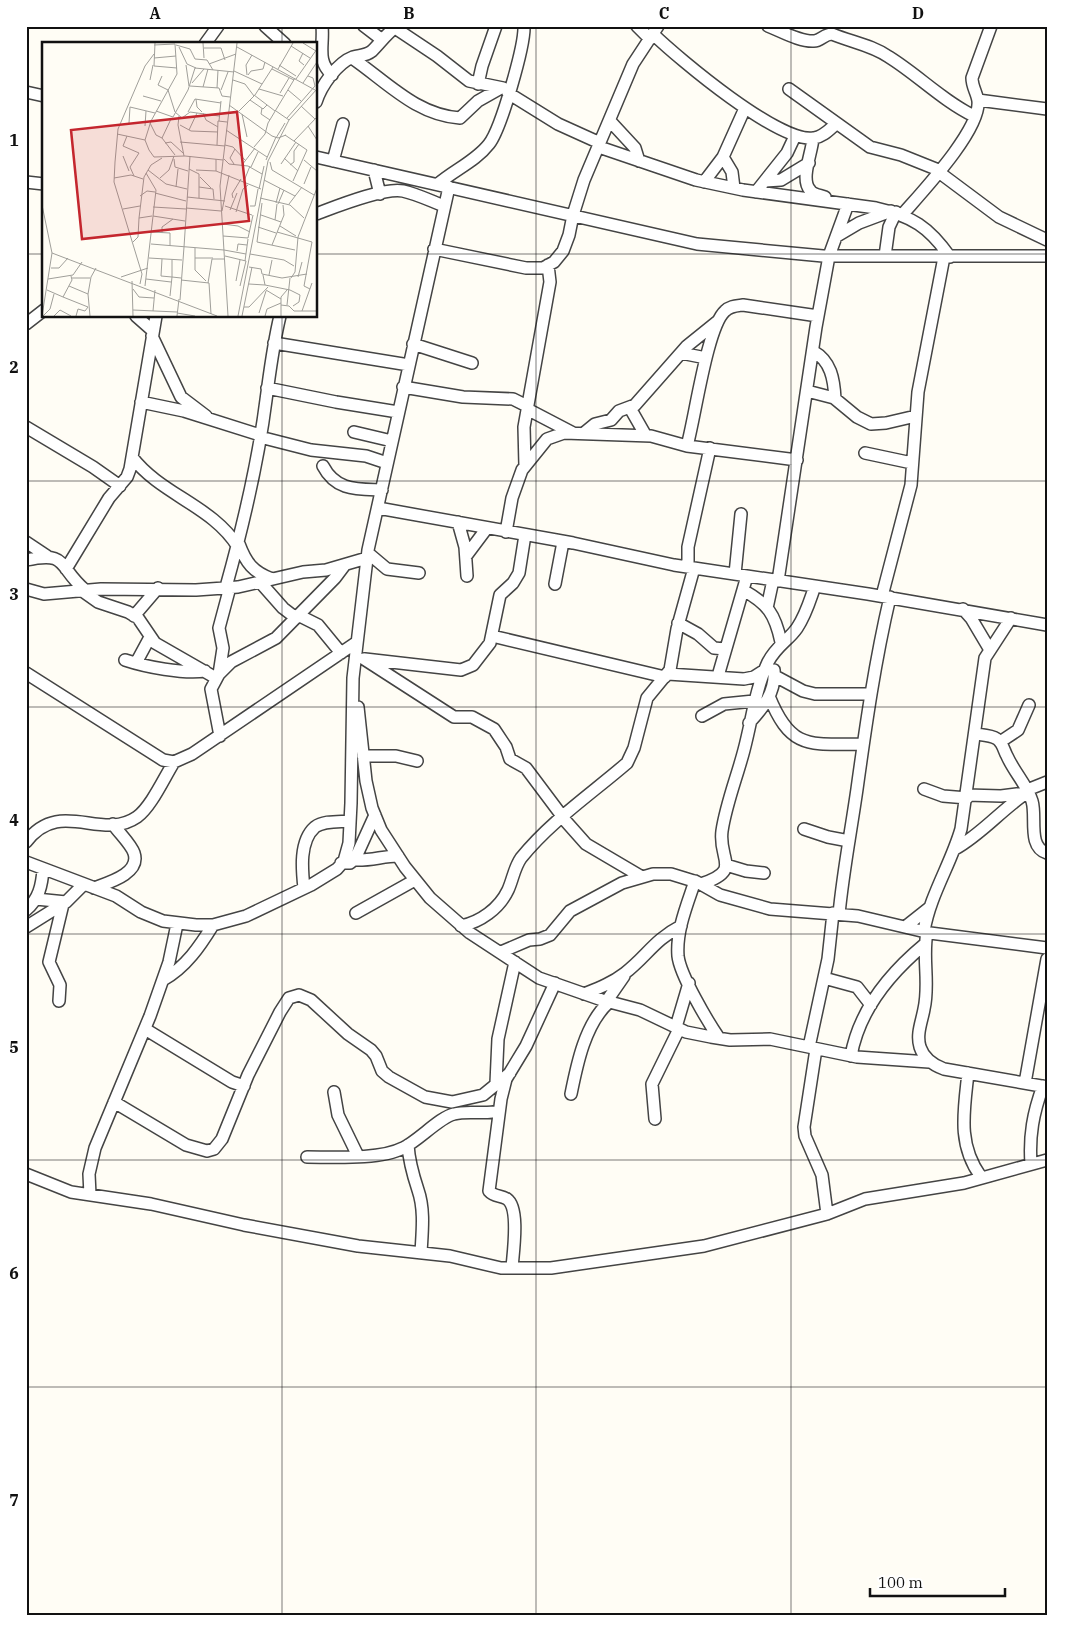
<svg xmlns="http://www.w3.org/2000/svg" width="1073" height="1641" viewBox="0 0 1073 1641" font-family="'IBM Plex Serif',serif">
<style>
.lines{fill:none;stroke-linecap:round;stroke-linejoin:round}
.minor-casing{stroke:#444;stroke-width:14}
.minor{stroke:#fff;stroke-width:11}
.grid{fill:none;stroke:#111;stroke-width:1;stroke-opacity:0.55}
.inset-road{fill:none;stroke:#a09f9a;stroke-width:1}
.view{fill:#c4262e;fill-opacity:0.15;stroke:#c4262e;stroke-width:2.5}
.inset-edge{fill:none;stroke:#111;stroke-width:2.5}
.neatline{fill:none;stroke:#111;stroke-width:2}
.grid-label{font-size:16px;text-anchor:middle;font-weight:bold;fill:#111}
</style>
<rect width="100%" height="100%" fill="#fffdf5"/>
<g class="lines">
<defs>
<path id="minor" d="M265 26 285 44
M322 26C324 46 316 60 332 75
M364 26 381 39
M637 26 650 39
M768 26C781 31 800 42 814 41 821 41 824 34 832 34 851 42 872 45 889 57 918 75 943 101 974 116
M395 28 437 56 469 81 503 88
M653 34C679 59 780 144 814 138 823 137 830 129 836 124
M205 44 218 26
M352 58C387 82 416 115 460 118L478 101 501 88
M478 84 482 66 496 26
M789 89 870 147 901 155 941 171
M26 92 44 96
M508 93 558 124 600 143
M978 100 1047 109
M316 102C321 86 337 63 353 57 360 55 366 56 372 51 381 42 387 33 397 26
M610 121 635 148 639 161
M813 138C812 153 800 179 810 190 813 195 820 195 825 197
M599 147 696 180 743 190 876 208C912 216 929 227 950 257
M316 157 697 244 823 256H1047
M723 157 732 172 734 188
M333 161 343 124
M374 170 380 194
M940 173 999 217 1047 240
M765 181 781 180 809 163
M26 182 44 184
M704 182 723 157 745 108
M438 184C454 170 476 161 489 144 501 129 525 45 524 26
M756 192 787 153 795 136
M316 214C335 207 384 187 403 191 417 194 431 201 444 206
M902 215C921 193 981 130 978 101 977 93 972 87 972 78L991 26
M837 236 859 223 891 211
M434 249 526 268H543L554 262 563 251 569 235 573 215 584 180 633 64 658 26
M885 256 889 227 896 212
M136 316 153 331
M26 324 44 310
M152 336 181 397 206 416
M274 343 409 365
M413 344 472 363
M813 351C831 361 834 379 835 399
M681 353 706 358
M403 387 463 397 513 399 527 406
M267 388 336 402 398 412
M807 391 834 398 857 417 871 424 886 423 916 416
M141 402 184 411 260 435
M630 408 646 436
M527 409 573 433
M26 427 93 467 120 486
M354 432 392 441
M584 433 595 424 611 420 619 411 635 405 687 346 718 321
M260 437 311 450 366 456 387 463
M687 446C695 418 707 327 725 311 730 306 736 306 743 305L818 316
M865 453 912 463
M132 457C161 495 213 506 238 547
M323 466C336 491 357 489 382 490
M525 466 524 427 550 282 548 265
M378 508 573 543 674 565 868 594 1047 625
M458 522 465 547 467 576
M506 532 512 498 522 470 547 439 564 433 651 436 687 446 797 460
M26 542 47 556
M239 544C246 563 253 572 272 579
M368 553 387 569 419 573
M466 556 487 528
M26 560C69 551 57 566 85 590
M688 567V547L710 448
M66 569 109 498 127 477 130 469 156 316
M735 574 741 514
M778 581 816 327 829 256 848 204
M260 582 283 608 296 618
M555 584 563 542
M226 587C243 526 258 463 266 400 270 371 273 345 280 316
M26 589 44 594 101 589 196 590 238 587 303 572 326 570 367 558
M81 590 98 602 128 612 138 618 155 643 216 678
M743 590C768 604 775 614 781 642
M882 596 911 485 918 392 944 257
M767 608 773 580
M963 609 971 618 990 650
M298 615 318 625 341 653
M134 616 158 588
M678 623 698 634 714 648 725 649
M492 636 665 677
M364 659 454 717H472L494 729 506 747 510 759 526 768 562 816
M365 659 461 670 473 665 490 643 500 595 513 583 519 573 525 535
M125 660C146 667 183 674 205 671
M136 663 150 637
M26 673 163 760 174 762 192 754 357 642
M219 674 223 648 219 628 230 587
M668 674 744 679 754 677 765 670
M718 676 747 576
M775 676 803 691 815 694H870
M769 696C791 751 810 744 863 744
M358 707 366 781 372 808 381 830 405 867 430 898 470 933 539 978 602 1000 640 1010 686 1032 711 1037 730 1040 770 1039 857 1057 929 1062
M702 716 724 704 754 701
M749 723C763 708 776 692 774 670
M975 734C982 735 991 735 997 739 1003 743 1004 751 1007 756 1014 772 1027 785 1032 801 1037 817 1027 847 1047 853
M220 736 211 689 219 674 231 662 276 638 335 578 344 566
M1000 742 1018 730 1029 705
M363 756H396L417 761
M924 789 943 796 967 798
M1027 790 1047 782
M967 795 1001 796 1025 793
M562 817 586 844 642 877
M804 829 828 837 849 841
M26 842C60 797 101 842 137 817 151 807 164 778 174 762
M955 849C982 834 1002 809 1028 792
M354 860C371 861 383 856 398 856
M26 862 116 896 141 912 163 921 196 925H213L246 916 311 885 337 869 344 861 349 843 351 803 353 678 368 550 449 187
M341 863H350L355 859 375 815
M726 865 746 871 764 873
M695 881C687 905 676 931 678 956 680 975 708 1022 719 1038
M701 884C743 870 718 860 722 831 726 804 737 777 744 750 752 720 755 690 768 662 777 645 788 641 797 628 806 615 810 600 815 586
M94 888C107 883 141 874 134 853 131 844 118 832 113 824
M304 888C302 870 299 841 315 827 324 820 340 822 350 821
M36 899 66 902
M26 910C39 899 42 885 43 869
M356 913 415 880
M839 914C843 872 851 831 857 789 866 724 875 661 890 597
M461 926C480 922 499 909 508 890 513 879 514 868 521 858 551 821 591 794 627 763L634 748 647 698 670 670 677 629 694 568
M26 927 66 902 84 884
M905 927 929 908
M924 931C930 895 951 864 961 829L985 658 1011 618
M927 932C922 959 930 983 924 1009 922 1021 916 1034 920 1047 924 1059 933 1065 944 1069L1047 1087
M501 952 529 940 540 939 550 935 570 911 622 883 653 874H671L697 882 720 895 770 909 858 916 930 933 1047 948
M824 978 857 987 871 1005
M163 980C186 967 200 946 213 925
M584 994C599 988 612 983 625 973 647 956 654 940 681 926
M59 1001 60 985 49 962 63 904
M606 1002 624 976
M676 1027 689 983
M145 1029 232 1082 244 1086
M809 1047 828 959 833 913
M816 1049 804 1127 805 1136 822 1175 827 1214
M851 1056C859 1010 890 973 925 944
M968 1073C964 1111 957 1144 981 1177
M496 1083 498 1039 515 962
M1025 1083 1047 959
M334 1092 338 1115 358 1156
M571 1094C577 1064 585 1024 609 1002
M114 1102 186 1145 207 1151 214 1149 222 1139 248 1075 280 1012 289 998 299 995 311 1000 348 1034 371 1050 376 1056 382 1071 389 1077 425 1097 452 1102 483 1095 510 1073
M655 1119 652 1084 679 1029
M408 1145C409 1162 413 1175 418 1190 425 1210 422 1233 421 1253
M307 1157C333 1157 380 1160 403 1148 418 1141 440 1117 454 1114 469 1110 484 1115 499 1111
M1031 1164C1029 1136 1033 1113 1043 1086
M26 1174 71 1192 151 1204 244 1225 358 1246 450 1256 501 1268H551L704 1246 827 1214 865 1199 964 1183 1047 1160
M90 1195 89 1174 95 1148 150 1016 169 962 177 924
M512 1268C513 1253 520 1208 507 1199 501 1195 494 1197 489 1191L501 1099 506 1079 526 1046 555 983"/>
</defs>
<!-- minor casing -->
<use href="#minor" class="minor-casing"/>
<!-- minor -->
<use href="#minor" class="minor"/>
</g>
<!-- grid -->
<path class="grid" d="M282 26V44M536 26V1615M791 26V1615M26 254H44M316 254H1047M282 316V1615M26 481H1047M26 707H1047M26 934H1047M26 1160H1047M26 1387H1047"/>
<!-- overview -->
<g transform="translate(42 42)">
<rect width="275" height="275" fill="#fffdf5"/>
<path class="inset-road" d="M113 1 112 24 135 26M161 1 162 16M261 1 274 9M112 3 133 2 135 32 109 79 103 98 107 108 112 115 143 114 181 118M134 3 148 7 153 17 165 18 171 28M249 4 268 16M137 5 145 22 154 26M195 5 273 48M162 6H179L183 18M261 11 257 19 262 23M112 16 134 14M167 22 194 12M144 23 147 44M237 23 254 34M230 27 252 38M236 27 251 1M192 29 220 42M205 33 204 23 210 13M206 33 209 29 221 27 223 20M120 34 116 43 126 48M254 37 275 7M108 38 111 23M191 38 203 42 212 54M150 41 162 27M261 41 275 20M148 44 177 46 180 54 188 55M161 45 166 27M175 46 176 28M217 47 241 54M126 48 133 70M179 48 186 30M246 48 259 59M238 51 247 36M212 53 233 69M101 54 119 59M154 57 155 65 160 70M208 58 221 67 225 63M187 63 230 94 236 96 244 93M259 64 273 77M220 66 219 72 228 78M114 69 131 75 146 48 153 26 192 30M197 69 213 53 231 25M234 69 247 78M133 70 140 76 148 70 177 74M146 70 153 57 179 61M161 71 164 78 176 85M200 72 205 95M137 74 136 83 142 114M245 76 273 44 271 36 266 34M129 77 120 96 133 113M177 79 179 59M87 81 88 65 113 71M108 81 114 93 120 96M138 83 149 89 176 90M103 84 104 69M266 84 275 98M147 88 155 71M184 88 225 115M75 92 103 98M243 93 265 108 251 139M85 94 81 104 97 111 88 125 92 134M234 96 243 81M252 99 275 75M138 100 183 104M123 101 129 100 141 111M175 103 176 79 185 80M183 103 191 105 203 118M212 105 223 92 226 81 253 36M81 114 87 129M242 116 256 129M132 117 133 125 146 129M174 117V129L219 147M182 117 187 122 206 124 220 132M224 118 234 95M262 118 275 129M228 120 230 128 272 153M192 122 188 116 193 107M239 122 254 100M200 123 213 106M248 123 252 120V109L257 102M209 125 216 110M147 127 157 132V156M106 128 124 142 145 147M154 128 174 129M158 135 169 146M72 136 89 133 101 137M118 136 127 128 132 114M222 138 253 154M202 139 208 124M262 142 269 125M134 145 136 127M157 145 171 147 172 157M217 147 222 124M113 151 144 159M98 154 105 149 113 150M145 155 183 159M191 156 190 152 199 137M218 156 248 163 262 176M220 161 215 200 253 208M234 161 238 146M236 162 242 148M247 162 260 145M0 163 10 211 175 274M183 164 210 173M208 164H213L216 147M111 165 144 167M144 166 179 169M81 167 98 164M188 168 195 151M180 169 187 133M194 170 201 147 206 143M219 173 239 180M111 174 143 179M97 176 102 135 109 123 120 116M233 178 235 162M181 182 196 184 208 190M238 184 254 194M216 185 234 191M110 190 128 191V204M235 190 270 200 262 244 268 247M120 191V185L131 177M181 194 206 196 211 173M91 200 96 195 97 176 110 174M109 202 182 208M230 203 242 173 241 163M142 205 148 114M153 206V228L164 239M182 208 204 212M195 209 196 202 205 203M208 212 242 218 252 224M183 214 204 219M107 216 140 218M153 216H171M120 217 119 234 130 235M203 219 206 197M207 225 219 227 220 232 240 236 265 232M9 226H17L26 216M221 233 223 243 248 248M227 233 230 218M79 235 106 226M130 235V218M256 235 260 220M30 236H48M249 236 253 230 256 195 275 146M6 237 31 233 40 220M104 237 129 240M139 238 167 241 169 272M90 239 91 274M194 239 198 218M166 241 170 217H182M98 242 100 232 72 140 73 120 76 87 103 24 112 12M207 242 223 243M27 244 46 252 48 274M103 244 114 148 104 131M198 244 204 219M91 247 97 255 112 256M5 248 21 255 30 238 29 234M224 248 239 257M248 248 258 253 257 260 251 264M46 252 49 235 54 226M128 254 130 235 139 236M21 255 46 265M138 258 142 205M239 263 247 264 252 269H275M245 263 248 236M202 265H207L226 245M91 268 135 270M111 269 113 248M260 269 270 241M135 271 153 274M217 271 224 249M0 274 10 211M1 274 8 267 12 252M12 274 18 268 29 274M34 274 36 267 43 269 46 265M135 274 137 257M186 274 178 144 195 1M196 274 226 119 247 78 275 47M200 274 210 225M223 274 225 267 239 261M239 274V255L245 248"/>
<path class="view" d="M195 70 207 179 40 197 29 88Z"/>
<rect width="275" height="275" class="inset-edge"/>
</g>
<!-- border -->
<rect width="1073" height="1641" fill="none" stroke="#ffffff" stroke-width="55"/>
<!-- scale -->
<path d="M870 1588v8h135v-8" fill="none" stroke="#111111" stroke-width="2.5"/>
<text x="878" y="1588" font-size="15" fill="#111111" stroke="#ffffff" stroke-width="4" paint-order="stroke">100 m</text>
<rect x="28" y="28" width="1018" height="1586" class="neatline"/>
<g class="grid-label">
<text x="155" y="19">A</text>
<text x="409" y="19">B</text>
<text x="664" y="19">C</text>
<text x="918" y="19">D</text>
<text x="14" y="146">1</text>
<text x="14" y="373">2</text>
<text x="14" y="600">3</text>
<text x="14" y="826">4</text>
<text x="14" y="1053">5</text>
<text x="14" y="1279">6</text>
<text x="14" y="1506">7</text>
</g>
</svg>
